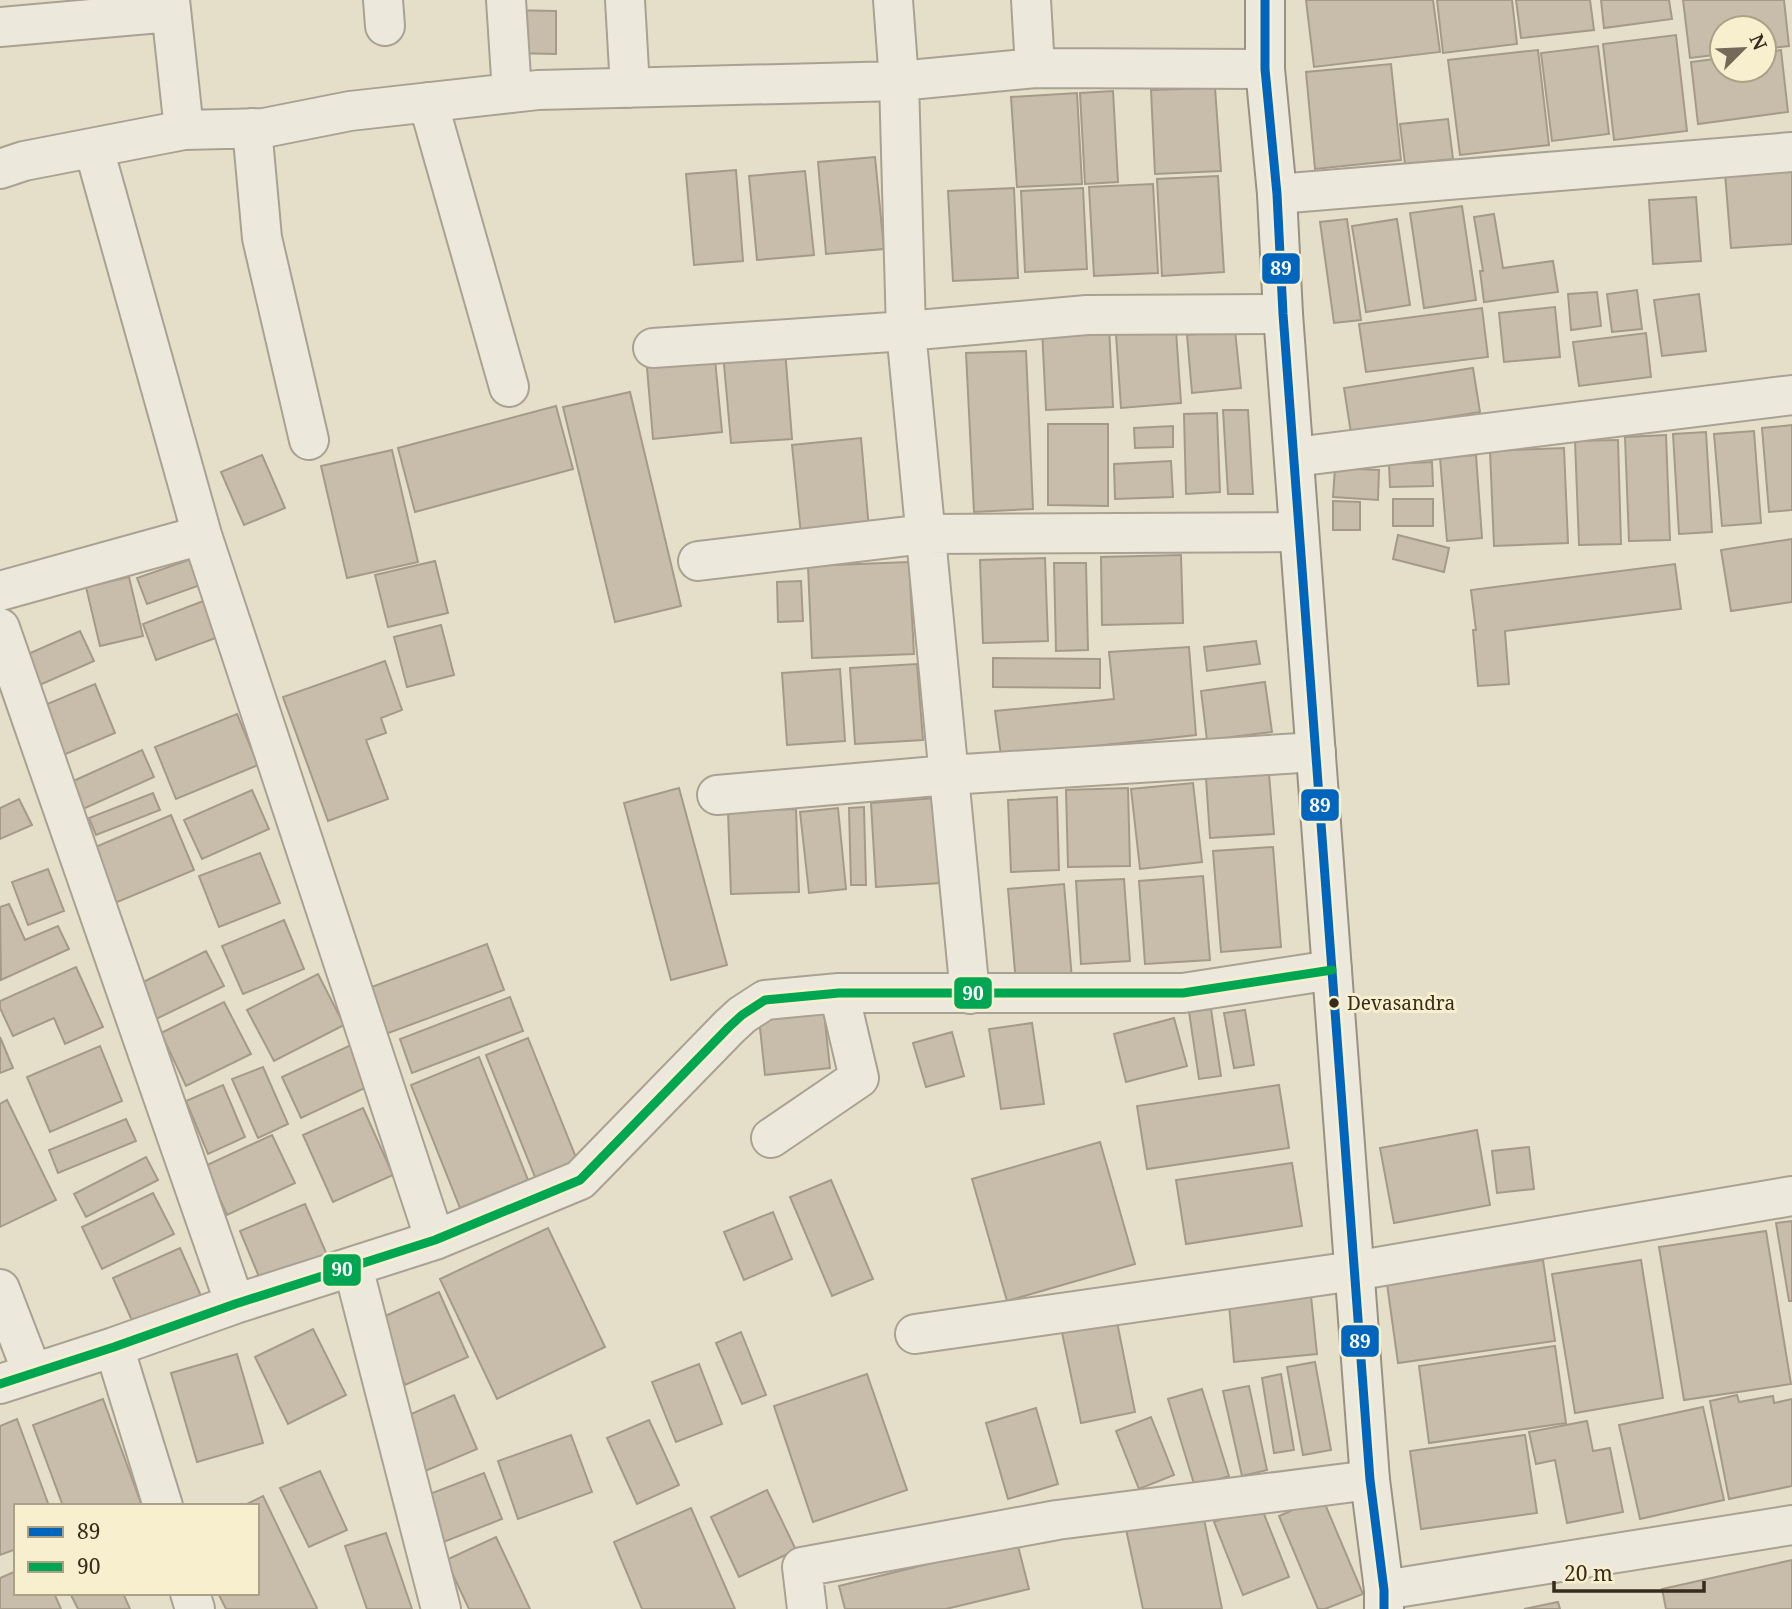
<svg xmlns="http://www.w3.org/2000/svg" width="1792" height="1609" viewBox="0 0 1792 1609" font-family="'Noto Serif',serif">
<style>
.building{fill:#c8bdaa;stroke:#a59a88;stroke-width:2}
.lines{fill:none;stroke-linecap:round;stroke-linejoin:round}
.minor-casing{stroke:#a9a293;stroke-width:42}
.secondary-casing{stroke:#999283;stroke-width:42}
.minor{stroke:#ece8dc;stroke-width:38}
.secondary{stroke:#ece8dc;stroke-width:38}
.bus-1-casing{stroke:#f7efcd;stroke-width:14}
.bus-2-casing{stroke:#f7efcd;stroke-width:14}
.bus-1{stroke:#0065bd;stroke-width:9}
.bus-2{stroke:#00a651;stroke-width:9}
.bus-dot{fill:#382b1b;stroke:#f7efcd;stroke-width:2.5}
.labels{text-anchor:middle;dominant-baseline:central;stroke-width:6;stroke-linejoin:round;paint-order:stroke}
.bus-label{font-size:19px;fill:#382b1b;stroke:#f7efcd;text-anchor:start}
.line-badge{stroke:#f7efcd;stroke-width:2.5}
.badge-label{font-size:19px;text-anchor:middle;font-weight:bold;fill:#fff}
</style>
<rect width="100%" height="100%" fill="#e5dfc9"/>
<!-- building -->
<path class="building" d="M1306 0H1433L1440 52 1314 67Z
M1437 0H1512L1517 44 1443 53Z
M1516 0H1590L1594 30 1521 38Z
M1601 0H1669L1672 19 1604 28Z
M1683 0H1784L1789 46 1764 49V28H1722V54L1690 58Z
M503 10 556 11V54L503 53Z
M1676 35 1687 131 1614 140 1603 44Z
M1598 46 1609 134 1552 141 1541 53Z
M1538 50 1549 145 1460 155 1448 60Z
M1781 50 1788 112 1698 124 1691 62 1722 58V70H1764V53Z
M1391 64 1401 160 1315 169 1306 72Z
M1215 88 1221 171 1155 174 1151 90Z
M1113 91 1118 182 1085 184 1080 93Z
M1077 93 1082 184 1017 187 1011 97Z
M1448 119 1453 159 1405 164 1400 124Z
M875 157 884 249 826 254 818 162Z
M1792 169V244L1731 248 1725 173Z
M736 170 743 261 694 265 686 174Z
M805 171 814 255 757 260 749 176Z
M1218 176 1224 272 1162 276 1157 179Z
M1153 184 1158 273 1094 276 1089 187Z
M1014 188 1018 278 953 281 948 191Z
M1083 188 1087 269 1025 272 1021 191Z
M1696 197 1701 261 1653 264 1649 200Z
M1462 206 1476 300 1424 308 1410 213Z
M1494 214 1503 268 1553 261 1558 292 1484 302 1480 271H1483L1474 217Z
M1347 219 1361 320 1334 323 1320 222Z
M1397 219 1410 305 1366 312 1352 226Z
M1637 290 1642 329 1612 332 1607 294Z
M1597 292 1601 326 1571 330 1568 294Z
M1699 294 1706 351 1662 356 1654 300Z
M1555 307 1560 357 1504 362 1499 313Z
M1482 308 1488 357 1366 372 1359 324Z
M1175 316 1181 403 1121 408 1115 320Z
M1109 326 1113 407 1046 410 1042 329Z
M1235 330 1241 388 1192 393 1187 335Z
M1646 333 1651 377 1579 386 1573 342Z
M714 349 722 432 653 439 646 356Z
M785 349 792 439 731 443 723 353Z
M1026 351 1033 509 974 512 966 353Z
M1473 368 1480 412 1351 433 1344 388Z
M630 392 681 606 615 622 563 407Z
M556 406 573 469 415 512 398 448Z
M1223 410H1248L1253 494H1228Z
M1217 413 1220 492 1186 494 1184 414Z
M1048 424H1108V506L1048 505Z
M1792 425V510L1769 512 1762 428Z
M1173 426V447L1135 448 1134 428Z
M1754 431 1761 523 1722 526 1714 434Z
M1706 432 1712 532 1679 534 1673 434Z
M1666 435 1670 540 1629 541 1625 437Z
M861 438 869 529 801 535 792 445Z
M1618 440 1621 544 1579 545 1575 441Z
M1564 448 1568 543 1494 546 1490 451Z
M392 450 418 562 347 578 321 466Z
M262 455 285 508 244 525 221 472Z
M1476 455 1482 538 1447 541 1440 458Z
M1171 461 1173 497 1115 499 1114 464Z
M1432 462 1433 486 1390 487 1389 464Z
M1335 468 1379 470 1378 500 1333 497Z
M1393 499H1433V526H1393Z
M1333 501 1360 502V530H1333Z
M1398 535 1449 548 1444 572 1393 559Z
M1792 539V602L1731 611 1721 550Z
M1181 555 1183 623 1102 625 1101 557Z
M200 556 209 582 147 604 137 578Z
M1045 558 1048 641 983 643 980 560Z
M435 561 448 613 388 627 375 575Z
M909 562 914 654 812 658 808 566Z
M1054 563H1086L1088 650 1056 651Z
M1675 564 1681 609 1505 631 1509 684 1478 686 1473 630H1476L1471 590Z
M129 577 143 636 100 646 86 587Z
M801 581 803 621 778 622 777 582Z
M211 598 224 635 156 660 143 624Z
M441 625 454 675 407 687 394 637Z
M80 631 94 661 33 688 19 658Z
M1256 641 1260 664 1207 671 1204 647Z
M1189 647 1196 735 1001 756 995 711 1114 699 1109 652Z
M993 658 1100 659V688L993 687Z
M385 661 402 710 381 718 386 733 366 740 388 799 328 821 283 697Z
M917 664 923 740 855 744 850 668Z
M840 669 845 741 787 745 782 673Z
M1265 682 1272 732 1207 740 1201 691Z
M95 684 115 733 54 759 33 710Z
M237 714 258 765 176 799 155 747Z
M142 750 154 777 83 809 71 782Z
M1269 774 1274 834 1210 838 1206 778Z
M1193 783 1202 862 1140 869 1131 789Z
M679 788 727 965 671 980 624 803Z
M1128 788 1130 866 1068 867 1066 790Z
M252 790 269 829 202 859 184 820Z
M153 793 160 810 96 835 89 818Z
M1057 797 1059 870 1011 872 1008 800Z
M936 798 942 883 876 887 871 803Z
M19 799 32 825 0 839V808Z
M864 807 866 885H851L849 808Z
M838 808 846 889 809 893 800 812Z
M796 809 799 892 731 894 728 812Z
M171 815 194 870 115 903 93 848Z
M1273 847 1281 947 1221 952 1213 851Z
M260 853 280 903 219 927 199 876Z
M48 869 64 911 28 925 12 882Z
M1203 876 1210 960 1145 964 1139 881Z
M1124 879 1130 961 1081 964 1076 881Z
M1064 884 1072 979 1016 984 1008 889Z
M9 904 25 940 58 926 69 949 1 980 0 907Z
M284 920 304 969 243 994 222 946Z
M487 944 504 990 383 1035 366 989Z
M206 951 224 986 154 1020 137 985Z
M76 967 103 1027 65 1044 54 1018 13 1036 0 1008V1001Z
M318 974 344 1025 274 1061 247 1010Z
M510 997 523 1031 412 1073 400 1039Z
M224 1002 251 1054 186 1086 161 1033Z
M1211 1009 1221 1076 1199 1079 1189 1012Z
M1245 1010 1254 1065 1234 1068 1224 1013Z
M824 1012 830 1068 765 1075 759 1019Z
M1174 1018 1187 1066 1126 1082 1114 1034Z
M1032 1023 1044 1104 1001 1109 989 1029Z
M952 1032 964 1076 926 1087 913 1043Z
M0 1037 13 1068 0 1073Z
M528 1038 579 1165 537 1182 486 1055Z
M351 1045 371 1085 301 1118 282 1077Z
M100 1046 122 1101 50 1132 27 1077Z
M479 1057 528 1180 460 1208 411 1085Z
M263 1067 288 1124 258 1138 232 1079Z
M223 1085 245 1137 208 1154 186 1101Z
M1279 1085 1289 1148 1147 1169 1137 1106Z
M7 1100 56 1200 0 1227V1104Z
M363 1108 393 1175 333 1202 303 1135Z
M126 1119 136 1141 58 1173 49 1150Z
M1477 1130 1490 1205 1394 1223 1380 1148Z
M272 1135 295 1183 227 1215 205 1166Z
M1100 1142 1135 1264 1007 1301 972 1179Z
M1529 1147 1534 1189 1497 1193 1492 1151Z
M146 1157 158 1180 86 1217 74 1194Z
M1292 1163 1302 1226 1186 1244 1176 1180Z
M831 1180 873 1279 832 1296 790 1197Z
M153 1193 174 1234 102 1269 82 1227Z
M305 1204 327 1255 262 1284 240 1231Z
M773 1212 792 1259 744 1280 724 1232Z
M1792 1221V1301H1789L1776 1223Z
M548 1228 605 1347 497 1399 440 1279Z
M1766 1231 1791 1384 1684 1400 1659 1247Z
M180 1248 205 1305 138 1334 113 1278Z
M1543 1260 1555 1341 1398 1363 1387 1284Z
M1641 1260 1663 1398 1575 1413 1552 1274Z
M439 1292 468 1357 405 1385 376 1320Z
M1311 1296 1317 1354 1234 1362 1229 1304Z
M1115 1312 1135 1412 1081 1423 1060 1323Z
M313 1329 346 1395 288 1424 255 1357Z
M741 1332 766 1395 742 1404 716 1343Z
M1555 1346 1566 1423 1429 1443 1419 1366Z
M237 1354 263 1443 197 1462 171 1373Z
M1315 1362 1331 1450 1303 1455 1287 1367Z
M699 1364 722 1424 676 1442 652 1382Z
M867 1374 907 1490 813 1522 774 1406Z
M1281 1374 1294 1450 1274 1453 1262 1378Z
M1249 1386 1267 1470 1242 1476 1223 1391Z
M1202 1389 1229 1476 1195 1487 1168 1399Z
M454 1395 477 1449 423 1472 400 1419Z
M1737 1395 1739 1402 1773 1396 1774 1403 1792 1399V1486L1729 1499 1710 1401Z
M103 1399 142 1506H63L33 1425Z
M1703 1407 1724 1500 1640 1519 1619 1425Z
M1036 1408 1058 1484 1008 1499 986 1423Z
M1151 1417 1174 1475 1139 1489 1116 1431Z
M17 1419 49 1506H16V1549L0 1555V1426Z
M649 1420 679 1485 637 1504 607 1438Z
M1587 1421 1593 1451 1610 1448 1623 1512 1567 1523 1555 1460 1536 1464 1529 1432Z
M571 1435 592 1492 518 1519 498 1461Z
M1525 1435 1537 1513 1421 1529 1410 1451Z
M320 1471 347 1530 309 1547 280 1488Z
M484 1473 502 1519 441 1543 422 1497Z
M767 1490 796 1550 739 1577 711 1517Z
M263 1496 317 1608 315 1609H226L218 1593H257V1506H243Z
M1322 1497 1363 1594 1325 1609H1318L1279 1516Z
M1260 1504 1289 1577 1243 1595 1214 1522Z
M691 1508 735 1609H642L614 1542Z
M1203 1514 1222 1609H1143L1126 1529Z
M386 1533 412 1609H367L345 1546Z
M496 1537 530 1609H469L446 1560Z
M1017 1542 1029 1589 946 1609H845L839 1586Z
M1792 1560V1609H1666L1662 1589Z
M16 1571V1593H54L61 1609H0V1578Z
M70 1593H123L130 1609H78Z
M1558 1602 1560 1609H1524Z"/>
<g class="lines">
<defs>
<path id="minor" d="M170 0 184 130
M383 0 385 26
M506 0 512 93
M625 0 630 88
M893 0 899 81 906 331 970 994
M1031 0 1035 68
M0 27 171 12
M428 102 509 387
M252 128 262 238 309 440
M94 149 202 535 435 1240
M0 169 24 161 184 130 264 128 350 111 538 90 899 81 1035 68 1265 69
M1277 194 1792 152
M653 348 906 331 1087 315 1283 314
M1295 457 1792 395
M698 561 925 534 1299 532
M0 591 202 535
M0 628 235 1304
M717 795 948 775 1316 752
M771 1138 859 1078 839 993
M353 1267 441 1609
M0 1289 32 1372
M915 1334 1354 1271 1792 1196
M114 1347 163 1506
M0 1384 114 1347 235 1304 435 1240 580 1180 729 1027 742 1015 765 1000 839 993H1183L1332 970
M1384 1590 1792 1525
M190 1593 195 1609
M807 1609 802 1567 1057 1520 1370 1480"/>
<path id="secondary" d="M1265 0V69L1277 194 1283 314 1370 1480 1384 1590V1609"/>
</defs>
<!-- minor casing -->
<use href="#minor" class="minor-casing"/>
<!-- secondary casing -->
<use href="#secondary" class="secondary-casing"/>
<!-- minor -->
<use href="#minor" class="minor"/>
<!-- secondary -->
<use href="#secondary" class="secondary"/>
<defs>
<path id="bus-1" d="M1265 0V69L1277 194 1283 314 1370 1480 1384 1590V1609"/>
<path id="bus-2" d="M0 1384 114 1347 235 1304 435 1240 580 1180 729 1027 742 1015 765 1000 839 993H1183L1332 970"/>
</defs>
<!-- bus-1 casing -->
<use href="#bus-1" class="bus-1-casing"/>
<!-- bus-2 casing -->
<use href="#bus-2" class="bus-2-casing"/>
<!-- bus-1 -->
<use href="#bus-1" class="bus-1"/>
<!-- bus-2 -->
<use href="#bus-2" class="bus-2"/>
</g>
<!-- markers -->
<circle class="bus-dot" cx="1334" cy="1003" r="6"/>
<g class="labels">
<!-- bus labels -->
<g class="bus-label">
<text x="1347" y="1003">Devasandra</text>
</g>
</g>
<g class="line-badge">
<rect x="1261" y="252" width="40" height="33" rx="7" fill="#0065bd"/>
<rect x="1300" y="788" width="40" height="34" rx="7" fill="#0065bd"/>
<rect x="953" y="976" width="40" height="34" rx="7" fill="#00a651"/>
<rect x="322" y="1253" width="40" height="34" rx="7" fill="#00a651"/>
<rect x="1340" y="1324" width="40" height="34" rx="7" fill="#0065bd"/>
</g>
<g class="badge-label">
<text x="1281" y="275">89</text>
<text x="1320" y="812">89</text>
<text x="973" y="1000">90</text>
<text x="342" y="1276">90</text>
<text x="1360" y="1348">89</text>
</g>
<!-- legend -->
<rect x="14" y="1504" width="245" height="91" fill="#f7efcd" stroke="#aba186" stroke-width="2"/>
<rect x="28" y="1527" width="35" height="10" fill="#0065bd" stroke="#aba186" stroke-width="2"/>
<text x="77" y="1539" font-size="21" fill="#382b1b">89</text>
<rect x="28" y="1562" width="35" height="10" fill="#00a651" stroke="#aba186" stroke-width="2"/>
<text x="77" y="1574" font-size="21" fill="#382b1b">90</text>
<!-- north arrow -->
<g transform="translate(1743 49) rotate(66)"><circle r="33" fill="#f7efcd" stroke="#aba186" stroke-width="2"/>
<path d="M0-5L12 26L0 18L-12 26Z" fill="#756a58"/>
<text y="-10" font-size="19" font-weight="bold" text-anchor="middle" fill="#382b1b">N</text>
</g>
<!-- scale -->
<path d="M1554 1581v10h150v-10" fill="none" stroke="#382b1b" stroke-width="3.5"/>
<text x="1564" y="1581" font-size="21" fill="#382b1b" stroke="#f7efcd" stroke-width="5" paint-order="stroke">20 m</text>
</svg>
